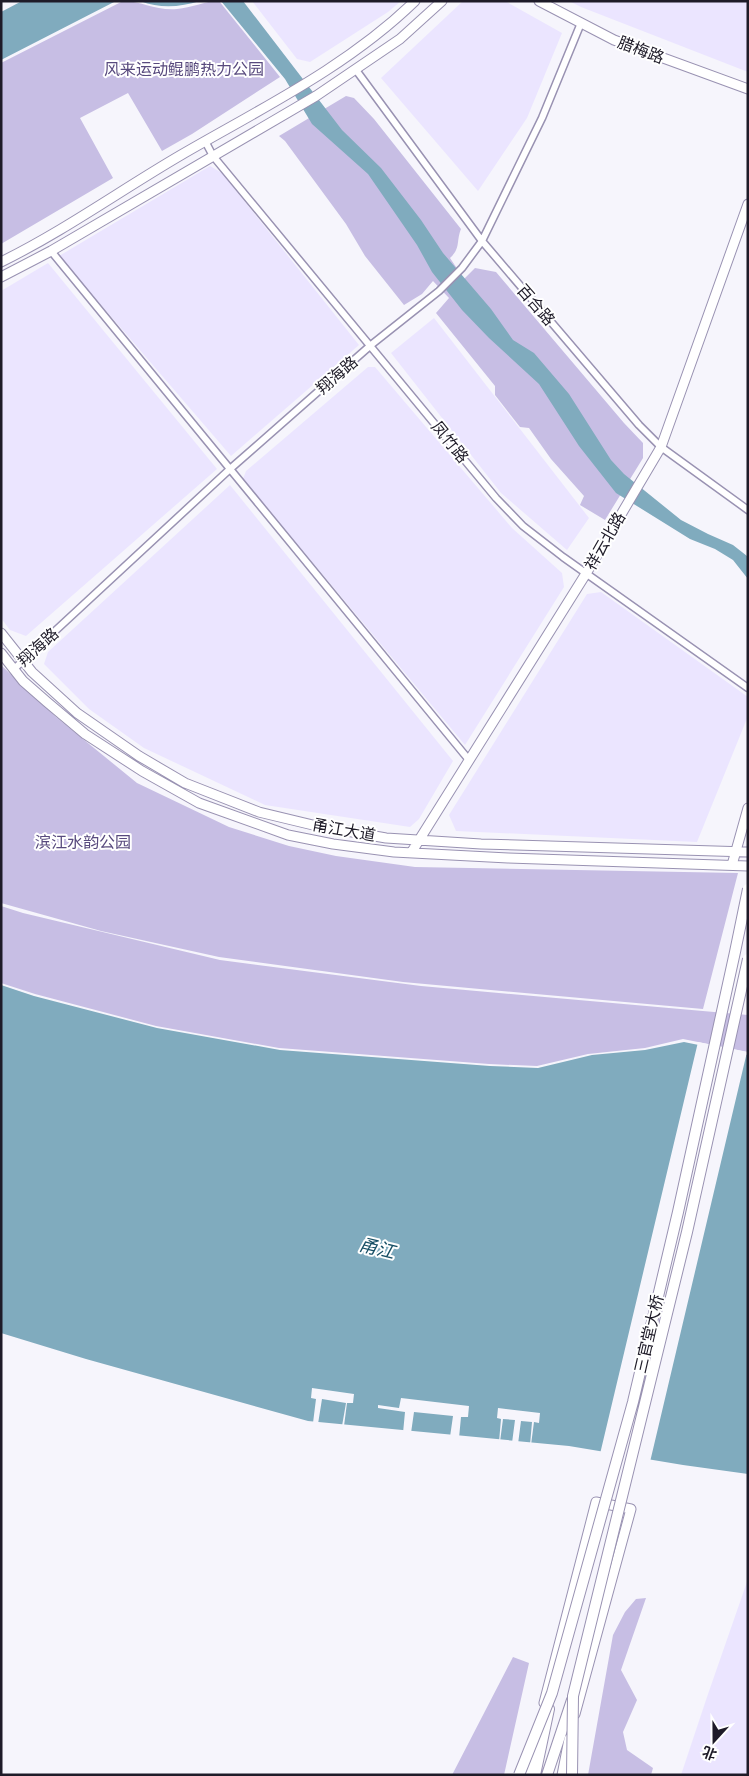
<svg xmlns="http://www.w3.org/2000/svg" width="749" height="1776" viewBox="0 0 749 1776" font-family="'DejaVu Sans','Noto Sans SC',sans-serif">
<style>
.built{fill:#ebe5ff}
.green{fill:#c7bee4}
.water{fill:#80abbe}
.pier{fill:#f6f5fc}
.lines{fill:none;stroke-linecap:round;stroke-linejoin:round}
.street-casing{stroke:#9992b2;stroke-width:9}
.secondary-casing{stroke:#9992b2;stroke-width:11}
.primary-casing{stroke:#9992b2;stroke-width:12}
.street{stroke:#fff;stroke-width:6}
.secondary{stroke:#fff;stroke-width:9}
.primary{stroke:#fff;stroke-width:10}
.primary-bridge-casing{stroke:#9992b2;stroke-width:12;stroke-linecap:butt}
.primary-bridge{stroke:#fff;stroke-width:10}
.labels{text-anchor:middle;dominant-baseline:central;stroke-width:4;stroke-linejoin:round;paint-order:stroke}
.street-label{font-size:16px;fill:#1e1b28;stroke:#fff}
.park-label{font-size:16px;fill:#584a7e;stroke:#fff}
.water-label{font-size:18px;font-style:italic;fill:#164e64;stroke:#fff}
</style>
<rect width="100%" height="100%" fill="#f6f5fc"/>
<!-- built -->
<path class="built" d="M252 1H401L388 12 310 62 297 59Z
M463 1H505L562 33 527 118 478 191 381 78Z
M569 1H748V72L581 7Z
M210 166 222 173 359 345 231 456 59 256Z
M48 263 217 469 26 636 10 630 1 618V291Z
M434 318 589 518 567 550 501 493 391 353Z
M368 367H375L512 528 562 573 564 587 465 745 243 479 246 471Z
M230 485 453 761 419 819 410 827 265 805 144 748 89 709 44 664 48 652Z
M601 592 748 697V716L697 842 456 831 449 815 587 594Z
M748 1579V1775H681L707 1697Z"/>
<!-- green -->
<path class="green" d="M123 1C141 1 157 11 177 9 191 8 205 1 219 1L280 77 192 134 162 151 128 93 80 118 113 178 1 244V63Z
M346 96 354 98 374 119 461 229C456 241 461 248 450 258L464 279 475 268 496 272 624 423 643 443V458L605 520 580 505 584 496 551 459 529 428 520 427 495 395V386L436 313 449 298 433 281 422 294 404 305 365 256 346 224 285 141 279 136Z
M1 665 56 717 137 783 229 827 289 846 336 856 415 867 738 873 703 1009 403 982 219 957 101 931 1 903Z
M1 906 23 913 220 960 421 986 748 1015V1052L683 1039 645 1048 588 1054 537 1066 489 1064 279 1048 156 1026 35 994 1 983Z
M646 1598 621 1670 637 1700 623 1732 627 1750 653 1768 651 1775H588L613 1635 625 1612 636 1599Z
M513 1657 529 1663 504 1775H452Z"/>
<!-- water -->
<path class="water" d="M22 1H116L1 60V12Z
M140 1H200C180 7 161 9 140 1Z
M221 1H243L342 130 381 168 421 220 443 253 491 309 513 340 534 353 569 394 611 460 624 474 681 520 708 534 733 545 747 556 748 579 733 560 715 549 690 539 616 493 579 446 539 384 489 338 462 310 432 272 417 245 368 174 312 124 285 79Z
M1 985 34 996 157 1028 280 1050 490 1066 538 1068 592 1055 645 1050 684 1042 748 1055V1474L683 1465 569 1446 308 1421 86 1359 1 1333Z"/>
<!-- pier -->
<path class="pier" d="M698 1042 747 1052 650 1462 600 1454Z
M312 1388 354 1394 353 1403H347L344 1426H342L346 1403 322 1399 318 1424 313 1423 316 1399 311 1398Z
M401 1398 469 1406 468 1417H461L459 1438 450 1437 453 1416 414 1412 411 1433H403L405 1412 378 1408V1405L399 1408Z
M498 1408 540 1413 539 1423 534 1422 531 1445H530L532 1422 521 1421 518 1444 512 1443 515 1420 503 1419 500 1442H499L501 1419 497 1418Z"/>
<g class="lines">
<defs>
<path id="street" d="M356 70 482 241 639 425 661 447 748 510
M205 141 213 156 496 498 523 526 563 557 748 688
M51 251 469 760
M14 669 230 469 371 345 439 291 462 268 482 241 542 118 581 23"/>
<path id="secondary" d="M539 1 614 40 748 89
M1 262C64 231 121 190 181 155 262 108 347 67 415 1
M1 277 51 251 316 96 400 39 442 1
M1 633 32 672 77 713 139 756 185 783 259 812 313 825 386 838 481 844 748 852
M1 653 23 681 47 702 85 734 142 771 199 803 288 835 333 844 394 852 508 858 748 866
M411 853 587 572 661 447 748 204
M732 865 748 808
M544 1703 596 1502 631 1509 575 1714
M530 1775 538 1736
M562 1775 569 1739"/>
<path id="primary" d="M535 1775 549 1709
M547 1775 572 1700"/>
</defs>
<!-- street casing -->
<use href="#street" class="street-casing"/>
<!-- secondary casing -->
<use href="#secondary" class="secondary-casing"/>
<!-- primary casing -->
<use href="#primary" class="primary-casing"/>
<!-- street -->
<use href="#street" class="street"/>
<!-- secondary -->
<use href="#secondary" class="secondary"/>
<!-- primary -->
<use href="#primary" class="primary"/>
<defs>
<path id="primary-bridge" d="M519 1775 552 1693 633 1402 678 1212 735 952 748 889
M572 1775 573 1696 687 1232 748 959"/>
</defs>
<!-- primary-bridge casing -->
<use href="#primary-bridge" class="primary-bridge-casing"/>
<!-- primary-bridge -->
<use href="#primary-bridge" class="primary-bridge"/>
</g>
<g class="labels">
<!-- street labels -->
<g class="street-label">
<text transform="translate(641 50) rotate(21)">腊梅路</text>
<text transform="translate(536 305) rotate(49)">百合路</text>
<text transform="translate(337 375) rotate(-41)">翔海路</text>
<text transform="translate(450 442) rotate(51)">凤竹路</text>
<text transform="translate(605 541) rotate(-60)">祥云北路</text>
<text transform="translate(38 647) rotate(-42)">翔海路</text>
<text transform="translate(344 830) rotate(10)">甬江大道</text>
<text transform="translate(649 1334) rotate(-77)">三官堂大桥</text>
</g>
<!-- park labels -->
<g class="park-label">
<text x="184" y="69">风来运动鲲鹏热力公园</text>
<text x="83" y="842">滨江水韵公园</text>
</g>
<!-- water labels -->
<g class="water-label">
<text transform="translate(377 1248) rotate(14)">甬江</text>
</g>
</g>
<!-- border -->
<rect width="749" height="1776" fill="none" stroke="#1e1b28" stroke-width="5"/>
<!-- north arrow -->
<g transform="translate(714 1741) rotate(201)" stroke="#ffffff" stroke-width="4" paint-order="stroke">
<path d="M0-4L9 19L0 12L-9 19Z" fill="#1e1b28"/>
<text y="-8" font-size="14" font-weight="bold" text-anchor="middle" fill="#1e1b28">北</text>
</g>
</svg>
